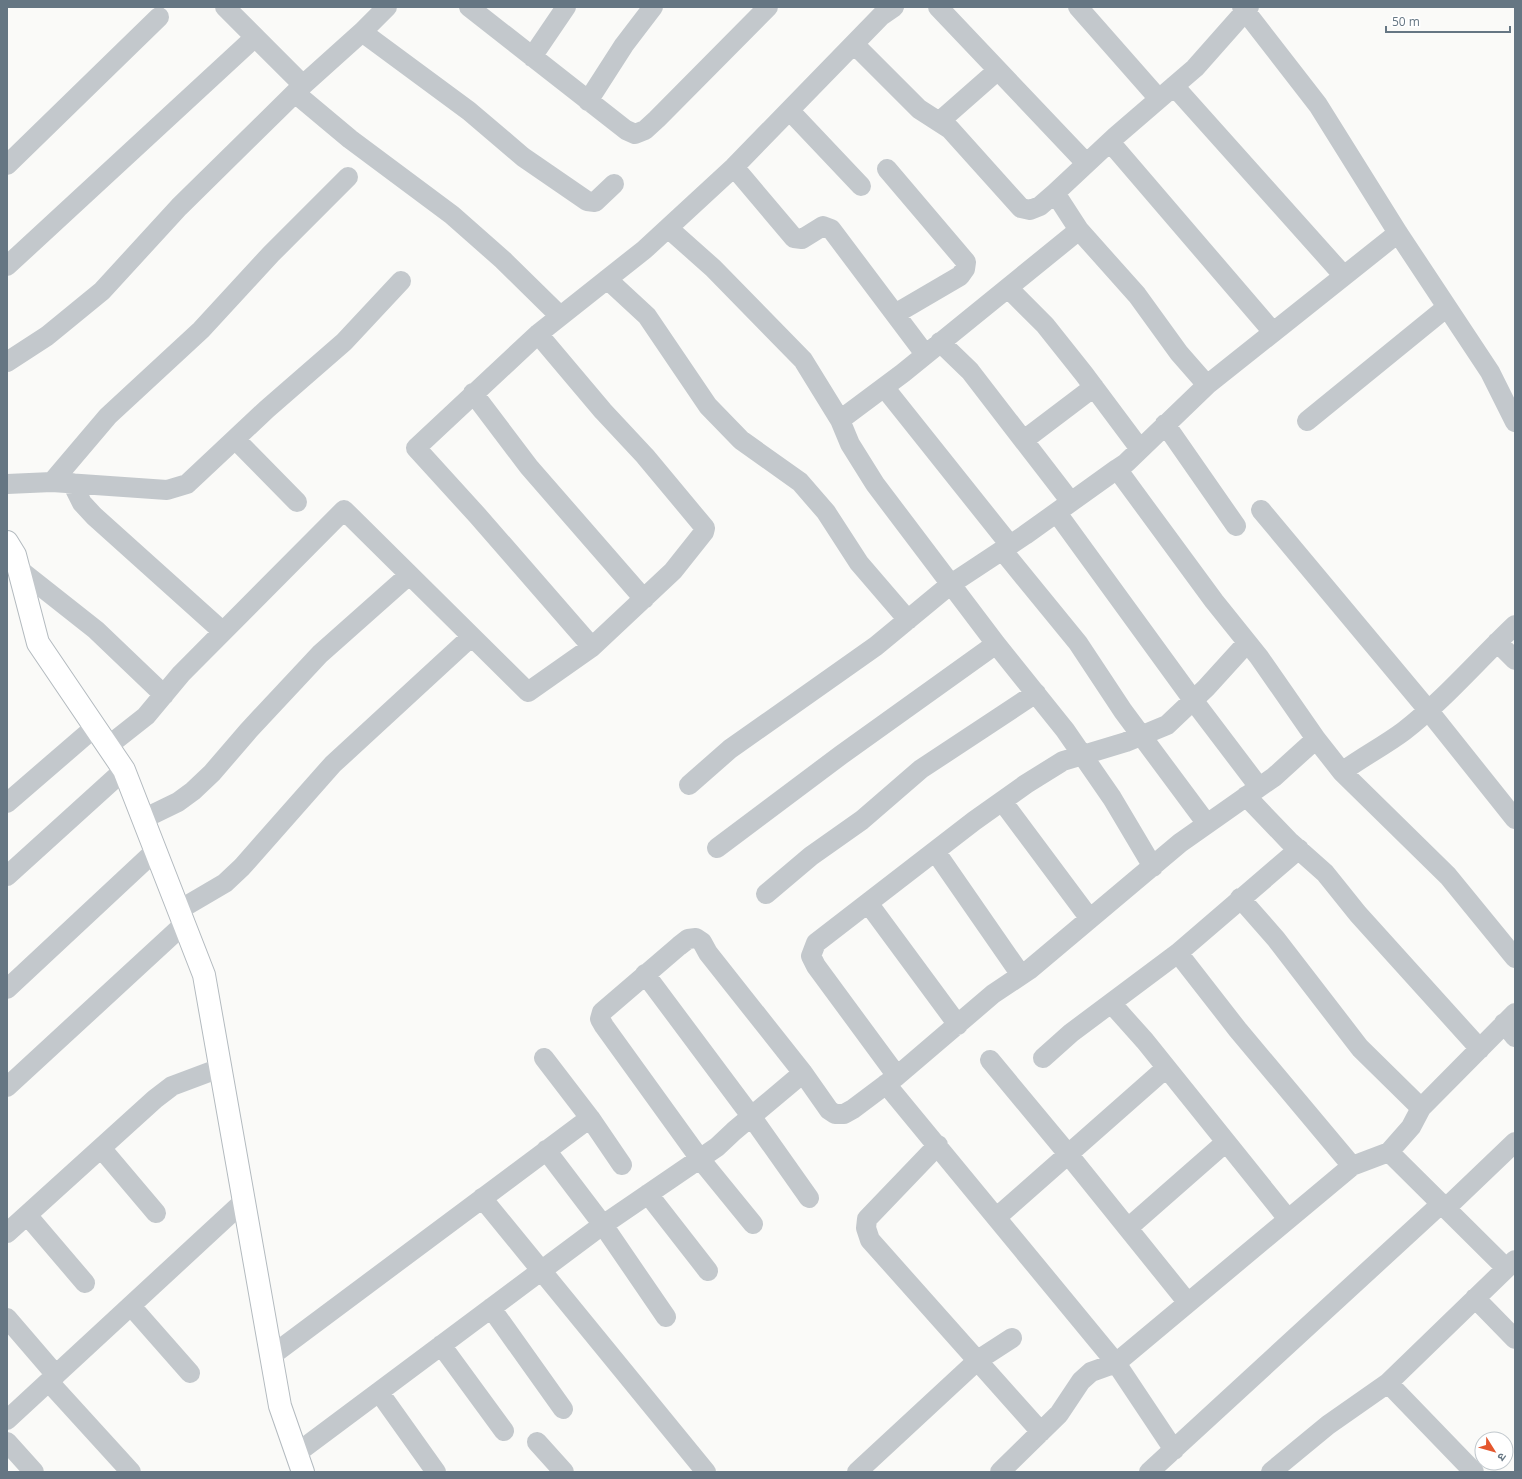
<svg xmlns="http://www.w3.org/2000/svg" width="1522" height="1479" viewBox="0 0 1522 1479" font-family="'Open Sans','Noto Sans Devanagari',sans-serif">
<style>
.lines{fill:none;stroke-linecap:round;stroke-linejoin:round}
.secondary-casing{stroke:#b3babf;stroke-width:24}
.street{stroke:#c3c8cc;stroke-width:20}
.secondary{stroke:#fff;stroke-width:22}
</style>
<rect width="100%" height="100%" fill="#fafaf8"/>
<g class="lines">
<defs>
<path id="secondary" d="M7 542 15 555 38 643 124 770 204 975 280 1406 303 1472"/>
</defs>
<!-- secondary casing -->
<use href="#secondary" class="secondary-casing"/>
<!-- street -->
<path class="street" d="M225 7 303 85
M469 7 626 130 635 134 645 130 657 119 768 7
M938 7 1086 163
M1078 7 1159 99
M1242 7 1318 105 1398 233 1490 372 1515 422
M1249 7 1195 68 1116 136 1055 193 1079 230 1137 295 1179 353 1207 385 1126 463 1117 469 1214 601 1259 657 1316 739 1342 772 1448 876 1515 958
M362 32 469 111 523 157 587 201 595 202 614 184
M854 44 919 109 950 129 1021 208 1030 210 1040 206 1055 193
M532 57 566 7
M1174 86 1344 276
M295 93 350 139 452 215 503 260 560 316
M588 101 624 45 653 7
M790 111 861 186
M940 121 998 70
M1110 142 1273 332
M7 165 159 17
M734 167 794 238 802 239 823 226 831 229 925 354
M887 169 966 262 965 269 960 276 895 314
M668 228 713 268 803 360 840 420 850 444 875 484 996 644 1065 730 1112 798 1153 867
M7 266 254 38
M607 279 647 316 708 406 741 440 800 482 826 512 859 563 908 620
M1008 288 1045 325 1084 374 1140 449
M940 342 970 371 1071 502
M7 362 47 336 102 291 179 207 303 85 362 32 387 7
M1207 385 1398 233
M884 387 1010 545
M473 393 529 467 644 599
M840 420 903 373 1079 230
M1307 421 1447 307
M1165 424 1236 526
M235 439 297 502
M1024 440 1094 387
M52 482 108 416 201 330 271 254 348 177
M72 483 82 503 94 516 222 631
M7 484 52 482 167 490 187 484 267 409 344 342 401 281
M1261 510 1428 710 1515 819
M1057 513 1193 700 1259 787
M1002 550 1078 643 1123 711 1207 824
M20 570 96 630 164 695
M1497 642 1515 660
M592 647 477 515 416 448 538 334 644 250 734 167 881 16 894 7
M108 746 146 716 181 674 344 510 528 692 592 647 673 571 704 532 705 528 645 456 603 411 538 334
M1342 772C1362 757 1384 746 1404 731 1444 700 1478 660 1515 625
M689 785 730 749 876 646 951 584 1025 535 1117 469
M1246 796 1289 841 1325 873 1358 914 1480 1049
M1002 801 1090 919
M7 803 95 727
M143 819 178 802 193 791 212 773 249 730 320 654 409 575
M717 848 841 755 996 644
M935 851 1021 975
M7 876 124 770
M766 894 811 856 862 820 921 769 1036 693
M1240 898 1276 939 1360 1048 1421 1108
M868 903 958 1025
M179 910 225 883 242 867 333 764 471 637
M1178 953 1238 1030 1352 1166
M645 974 751 1116 809 1198
M7 989 155 851
M1111 1003 1145 1041 1288 1219
M1504 1023 1515 1037
M1043 1058 1071 1033 1178 953 1299 849
M990 1060 1068 1154 1188 1303
M897 1076 816 966 811 956 816 943 974 821 1026 784 1063 761 1126 742 1167 725 1206 688 1246 644
M886 1084 1116 1363 1174 1450
M7 1087 184 924
M590 1118 622 1165
M938 1145 867 1219 866 1228 870 1240 1041 1432
M101 1148 156 1213
M546 1150 603 1225 666 1317
M1389 1152 1506 1268
M648 1194 708 1271
M482 1198 706 1472
M1446 1208 1515 1142
M27 1215 85 1283
M997 1217 1166 1068
M753 1224 700 1159 604 1026 600 1019 602 1012 679 946 688 939 696 938 702 942 708 953 803 1073
M1128 1228 1226 1142
M7 1233 155 1099 172 1086 220 1068
M1475 1298 1515 1339
M131 1306 190 1373
M491 1308 563 1409
M7 1318 56 1375
M441 1345 504 1431
M271 1356 590 1118 544 1058
M49 1382 131 1472
M379 1392 436 1472
M7 1420 244 1201
M7 1442 34 1472
M537 1442 564 1472
M297 1453 597 1229 717 1147 734 1131 803 1073 829 1110 835 1114H844L853 1109 897 1076 993 994 1029 970 1180 843 1274 777 1316 739
M857 1472 978 1360 1012 1338
M1000 1472 1059 1414 1081 1381 1091 1372 1116 1363 1352 1166 1389 1152 1411 1127 1421 1108 1515 1013
M1149 1472 1442 1203
M1271 1472 1328 1425 1388 1383
M1474 1472 1388 1383 1515 1260"/>
<!-- secondary -->
<use href="#secondary" class="secondary"/>
</g>
<!-- border -->
<rect width="1522" height="1479" fill="none" stroke="#657683" stroke-width="16"/>
<!-- north arrow -->
<g transform="translate(1494 1451) rotate(127)"><circle r="19" fill="#ffffff" stroke="#c1c8cd"/>
<path d="M0-3L7 15L0 10L-7 15Z" fill="#e4572e"/>
<text y="-6" font-size="11" font-weight="bold" text-anchor="middle" fill="#657683">उ</text>
</g>
<!-- scale -->
<path d="M1386 26v6h124v-6" fill="none" stroke="#657683" stroke-width="2"/>
<text x="1392" y="26" font-size="12" fill="#657683" stroke="#ffffff" stroke-width="3" paint-order="stroke">50 m</text>
</svg>
